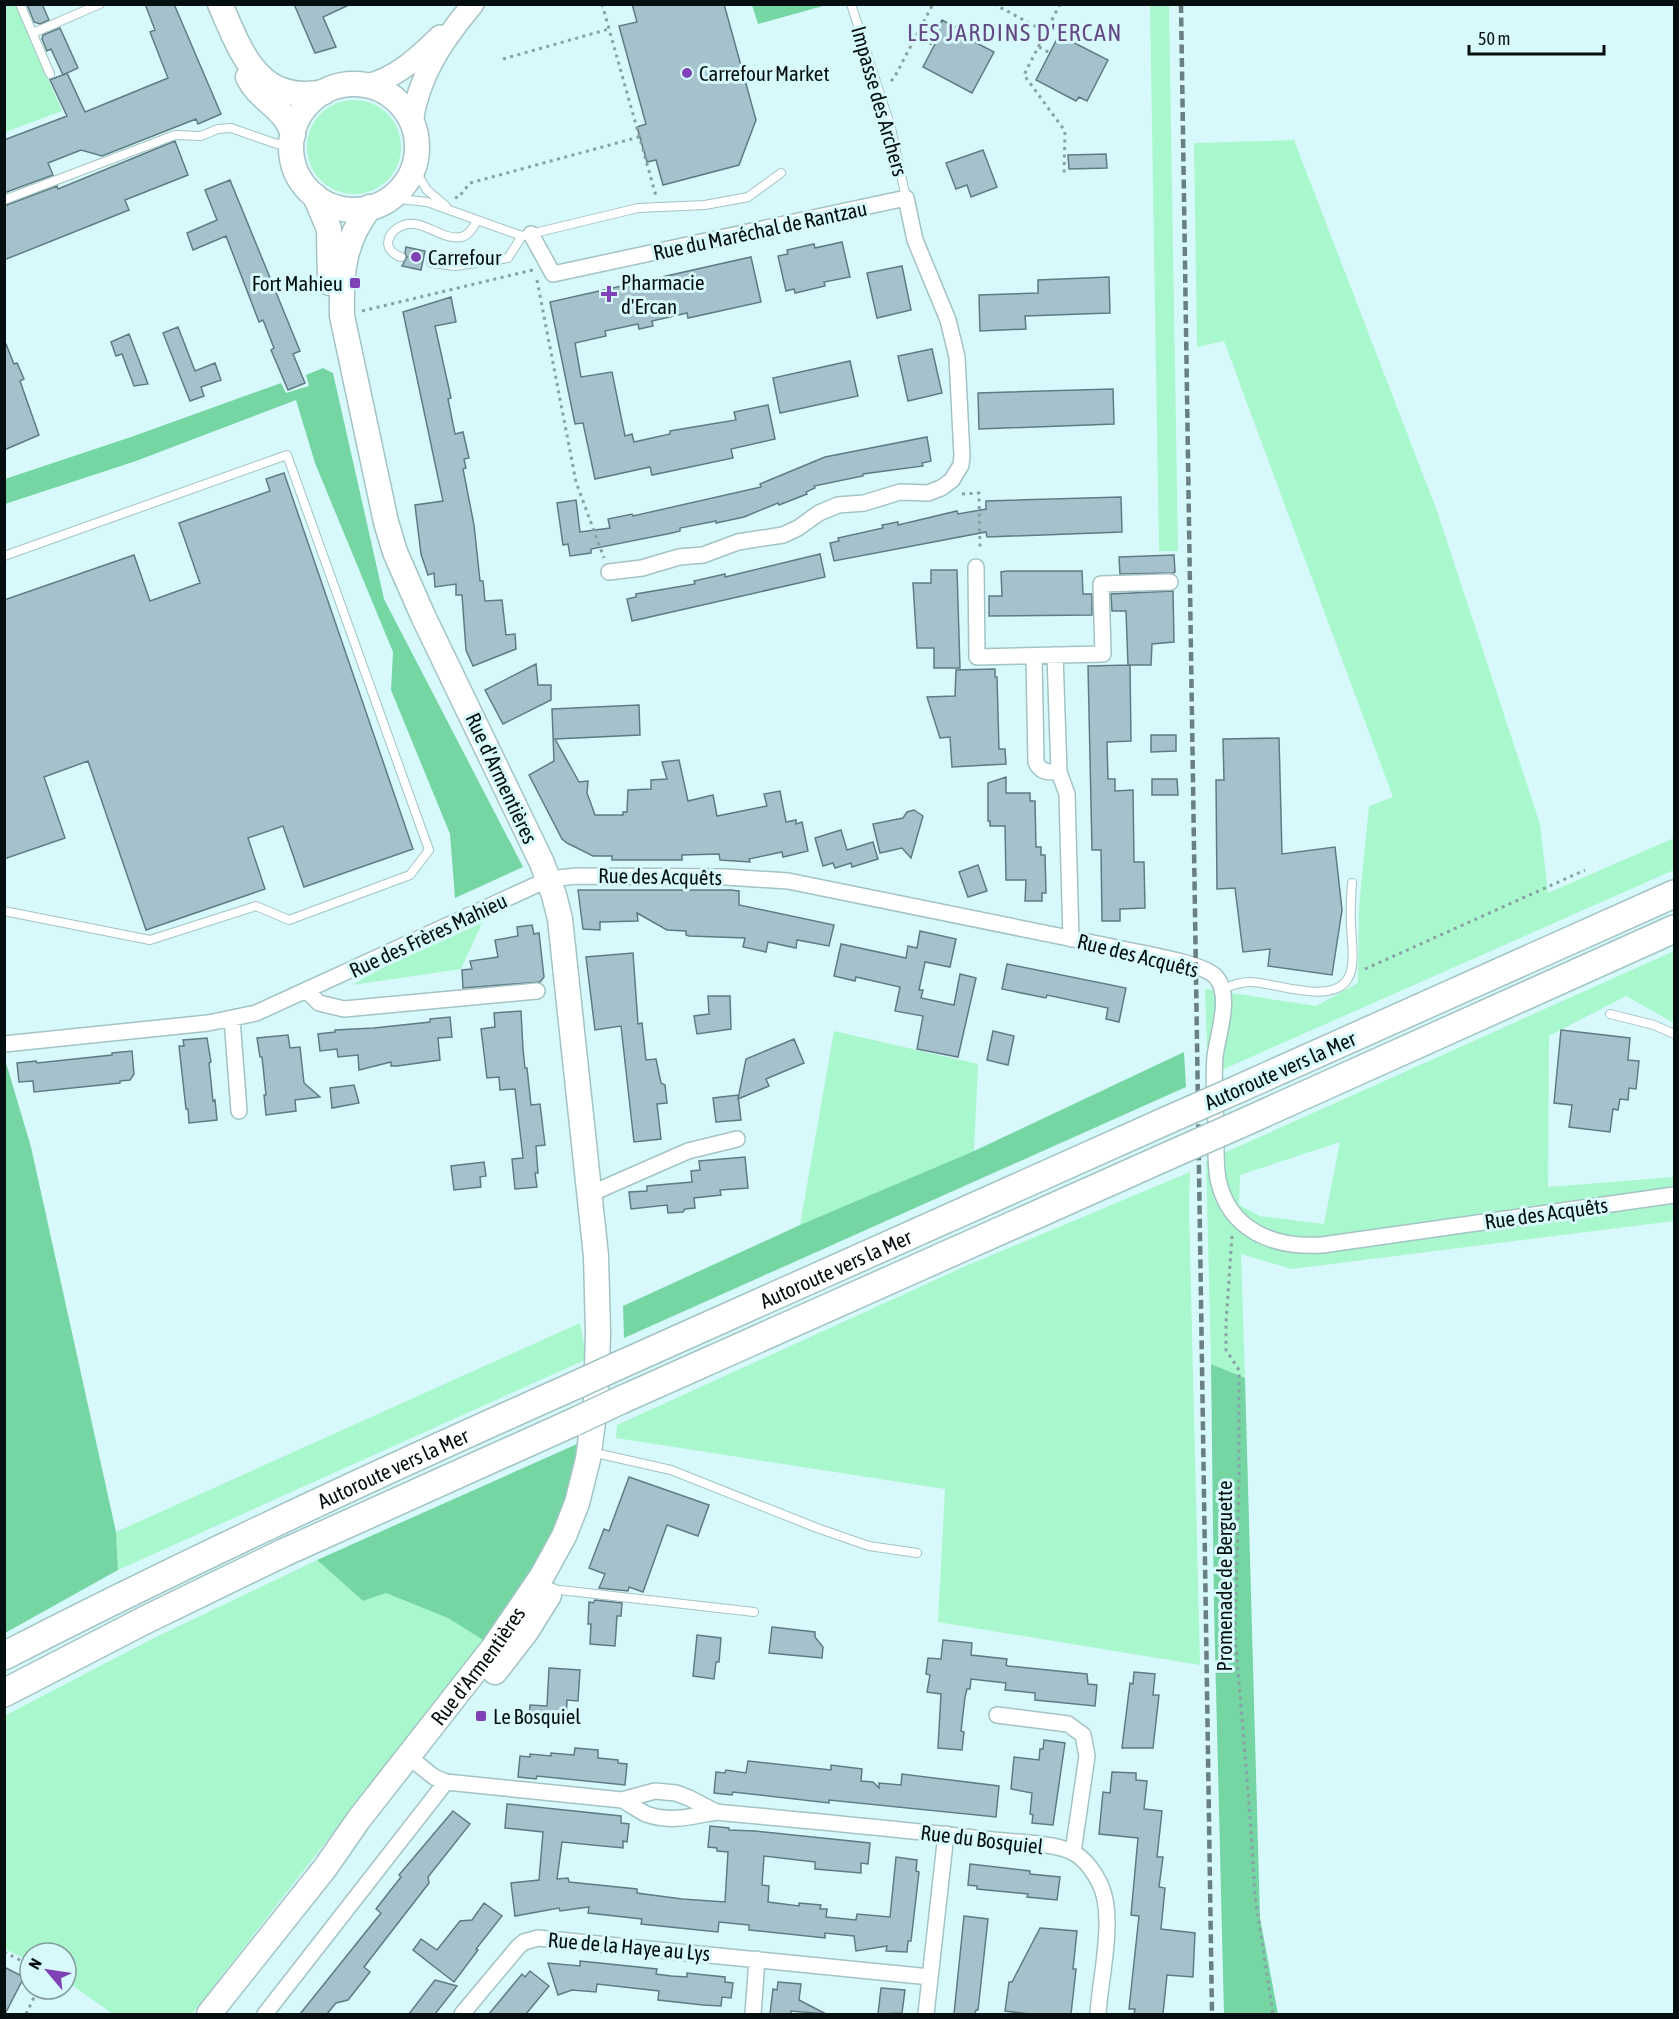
<svg xmlns="http://www.w3.org/2000/svg" width="1679" height="2019" viewBox="0 0 1679 2019" font-family="'Asap Condensed',sans-serif">
<style>
.green{fill:#a9f7cc;fill-rule:evenodd}
.forest{fill:#75d6a4}
.building{fill:#a5c2cc;stroke:#607b84;stroke-width:1.5}
.lines{fill:none;stroke-linecap:round;stroke-linejoin:round}
.lane-casing{stroke:#a3c3c5;stroke-width:10}
.street-casing{stroke:#a3c3c5;stroke-width:18}
.secondary-casing{stroke:#a3c3c5;stroke-width:24}
.primary-casing{stroke:#a3c3c5;stroke-width:27}
.highway-casing{stroke:#a3c3c5;stroke-width:30}
.path{stroke:#88a1a3;stroke-width:3;stroke-dasharray:3 4.5;stroke-linecap:butt}
.lane{stroke:#fff;stroke-width:8}
.street{stroke:#fff;stroke-width:15}
.secondary{stroke:#fff;stroke-width:21}
.primary{stroke:#fff;stroke-width:24}
.highway{stroke:#fff;stroke-width:27}
.rail{stroke:#6a7f81;stroke-width:4.5;stroke-dasharray:9 4.5;stroke-linecap:butt}
.highway-bridge-casing{stroke:#a3c3c5;stroke-width:30;stroke-linecap:butt}
.highway-bridge{stroke:#fff;stroke-width:27}
.poi-dot{fill:#7e41b6;stroke:#d7f9fb;stroke-width:2}
.labels{text-anchor:middle;dominant-baseline:central;stroke-width:6;stroke-linejoin:round;paint-order:stroke}
.poi-label{font-size:21px;fill:#050f10;stroke:#d7f9fb;text-anchor:start}
.street-label{font-size:21px;fill:#050f10;stroke:#d7f9fb}
.quarter-label{font-size:24px;letter-spacing:1.5px;fill:#644884;stroke:#d7f9fb}
</style>
<rect width="100%" height="100%" fill="#d7f9fb"/>
<!-- green -->
<path class="green" d="M5 5H16L62 111 5 132Z
M1150 5H1169L1178 551H1159Z
M307 147a47 47 0 1 1 94 0a47 47 0 1 1-94 0Z
M1294 140 1437 511 1540 824 1548 893 1674 838V870L1208 1076 1205 989 1316 1006 1358 983 1359 907 1369 806 1393 797 1224 341 1197 347 1194 143Z
M482 923 461 969 352 985 382 968Z
M1674 951V1023L1626 996 1549 1036 1548 1187 1674 1177V1221L1292 1269 1241 1254 1245 1378 1211 1364 1206 1161ZM1340 1142 1324 1224 1260 1216 1239 1205 1240 1175Z
M834 1031 978 1064 974 1151 800 1225Z
M1190 1172 1189 1208 1200 1665 938 1622 945 1489 616 1438 617 1425 968 1265Z
M580 1323 587 1359 118 1570 116 1532Z
M317 1560 363 1601 386 1593 448 1618 483 1640 192 2014H113L66 1981V1953H30V1961L5 1949 4 1716 154 1638Z"/>
<!-- forest -->
<path class="forest" d="M822 4 823 6 758 24 752 5Z
M323 368 333 373 384 599 523 867 455 898 450 834 391 690 393 652 315 463 296 400 136 461 5 504V479L131 437 281 383 286 393 309 386 306 375Z
M1184 1052 1186 1087 624 1338 623 1306 800 1225 974 1151Z
M4 1056 31 1147 116 1532 118 1570 5 1633Z
M1211 1364 1245 1378 1260 1918 1278 2014H1224L1214 1608Z
M577 1444C572 1519 525 1581 483 1640L448 1618 386 1593 363 1601 317 1560Z"/>
<!-- building -->
<path class="building" d="M27 4H42L49 20 40 24 34 22Z
M145 4H174L221 114 198 124 196 119 102 156 81 150 48 163 53 175 4 193V140L67 116 50 80 67 73 85 112 168 78 150 32 155 30Z
M294 4H351L323 17 336 47 315 53Z
M632 4H724L756 120 739 165 663 185 656 160 647 162 637 127 646 124 619 26 637 22Z
M942 20 955 27 952 30 994 52 972 93 923 67 936 42 932 40Z
M60 28 78 68 63 75 51 49 47 51 42 39 43 35Z
M1059 35 1108 60 1087 101 1079 97 1076 101 1036 80Z
M175 141 188 175 125 200 129 210 4 260V206L57 186 58 189Z
M983 150 997 187 971 197 967 185 956 189 946 163Z
M1106 154 1107 168 1069 169 1068 155Z
M230 180 300 351 293 354 305 383 288 390 271 350 274 348 263 320 259 322 226 236 193 250 187 233 217 220 205 190Z
M842 242 850 277 824 282 825 286 795 293 794 289 786 291 778 256 788 254 787 250 814 244 815 248Z
M406 247 425 251 421 270 402 266 407 257 405 253Z
M751 257 761 302 688 318 687 313 652 321 653 326 639 329 638 324 605 331 606 336 575 343 581 377 612 372 625 436 632 434 634 442 670 434V431L736 420 734 412 768 405 775 439 731 449 733 458 652 475 650 467 595 479 583 423 575 424 550 302Z
M902 266 911 310 877 318 867 273Z
M1109 277 1110 313 1025 316 1026 329 980 331 979 295 1038 293V280Z
M451 297 456 322 435 326 451 398 448 399 455 434 463 432 469 458 464 459 466 468 463 469 474 525 480 581H483L485 601 502 600 506 635 515 634 516 649 473 666 466 650 462 595H456V584L435 587 434 573 428 575 421 554 415 505 443 501 403 312Z
M178 327 195 371 215 363 221 380 201 387 204 396 190 401 163 333Z
M129 334 148 384 134 386 122 354 116 356 111 342Z
M4 344H6L14 364 17 363 24 379 20 381 39 435 4 450Z
M932 349 942 393 908 401 898 356Z
M850 361 858 396 780 413 773 378Z
M1113 389 1114 424 979 429 978 393Z
M927 437 931 461 922 463 923 466 863 474V476L814 486 815 488 806 492 807 494 779 505 778 503 744 517 716 523V521L680 528V531L672 533 591 549V553L570 556 568 544 563 545 557 503 576 500 580 532 610 528 608 519 632 514 633 516 761 487 760 484 825 457Z
M284 473 413 849 304 887 283 826 248 838 265 889 146 930 88 761 44 777 65 838 4 859V600L134 555 150 601 200 583 179 523 270 491 266 479Z
M1121 497 1122 532 987 537 986 532 834 561 830 543 839 541 838 538 883 528 882 525 898 522V525L957 511 958 514 986 509V501Z
M820 554 825 577 632 621 627 599 636 597V594L695 584 694 581 725 574V577Z
M1174 555 1175 572 1173 573 1120 574 1119 557Z
M931 570H957L960 668H934V648H917L913 583H931Z
M1007 571H1082L1083 594H1092V615L989 616V596H1002L1001 572Z
M1173 591 1174 642 1152 644 1151 665H1128L1126 611H1112L1111 594Z
M536 664 538 685H551V700L503 724 485 690Z
M1130 665 1131 741 1107 742 1108 779H1115V791L1133 790 1134 862H1144L1145 908 1120 909V921H1102L1101 850H1092L1088 666Z
M995 669V677H997L999 749H1005L1006 764 952 767 950 737 940 738 927 697 955 696 956 670Z
M639 705 640 735 555 739 579 782 588 781 587 793 595 815H623V812H627L628 790 651 789V780L667 779 662 762 679 760 688 801 713 795 717 816 767 806 764 794 780 791 786 822 796 820V824L802 822 808 851 783 857 782 852 749 859 750 862 720 860 719 854 682 855V860H612V856H593L567 843 562 839 529 775 554 761 552 709Z
M1151 735H1176V751L1151 752Z
M1279 738 1282 854 1335 847 1342 910 1332 975 1268 966 1270 949 1243 952 1235 888 1217 889 1216 780H1224L1223 739Z
M1006 777V793H1030V801H1035L1036 847H1041V855H1045L1046 893H1042V901H1025L1026 880H1006L1005 826H990V821H988V783Z
M1152 779H1177L1178 795H1152Z
M914 810 923 816 911 858 902 848 880 853 873 824 903 818 907 812Z
M841 830 847 850 873 842 878 859 852 867 851 863 835 868 833 863 823 866 815 838Z
M978 865 987 891 968 897 959 872Z
M578 890H731L739 891V905L834 925 829 946 797 940 796 948 768 942 766 952 743 947 745 938 689 936 686 935V931L667 930 637 913 638 921 600 922V930L583 929Z
M532 925 534 934 539 933 544 977 540 982 463 988 462 970 472 969 470 961 498 957 495 940 518 936 517 927Z
M920 931 956 939 950 967 925 962 919 990H923L921 998 954 1005 960 974 976 978 958 1057 917 1049 923 1016 895 1011 900 987 856 977 855 981 834 976 841 944 906 958 908 946 917 948Z
M633 953 638 1024 642 1023 646 1060 656 1059 661 1083 665 1085 667 1103 657 1104 661 1139 634 1142 621 1026 595 1030 586 957Z
M1007 964 1126 988 1119 1022 1106 1019 1108 1008 1047 995 1046 998 1002 989Z
M708 996H730L731 1029 697 1034 694 1016 709 1014Z
M521 1011 523 1049 525 1068H527L531 1105 540 1104 545 1145 536 1146 538 1173H535L537 1187 515 1189 512 1159 523 1158 515 1089 500 1090 499 1077 487 1078 481 1029 495 1027 494 1013Z
M450 1017 452 1037 438 1038 440 1060 397 1066H391V1062L359 1070 358 1055 338 1057 337 1049 320 1051 318 1034 335 1032V1030L374 1028 430 1022V1019Z
M1561 1030 1630 1038 1628 1060 1639 1061 1636 1089 1629 1088 1628 1100 1620 1099 1618 1110 1613 1109 1610 1132 1569 1127 1572 1105 1554 1103Z
M993 1031 1014 1036 1008 1065 987 1060Z
M288 1035 290 1048 300 1047 304 1083 320 1097 295 1100 296 1111 266 1115 264 1095H266L262 1057H260L257 1038Z
M207 1038 211 1062 209 1063 213 1101 215 1100 217 1120 189 1123 188 1109H186L179 1046H184L183 1040Z
M794 1039 804 1063 766 1079 769 1086 738 1099 746 1059Z
M132 1051 134 1074 130 1080 120 1081V1083L34 1092 33 1081 19 1082 17 1063 36 1061 37 1063 112 1055V1053Z
M354 1085 359 1103 332 1108 330 1088Z
M738 1095 741 1120 716 1122 713 1098Z
M745 1157 748 1188 720 1190 721 1195 694 1198 695 1208 685 1209 683 1212 668 1213 667 1205 631 1209 629 1192 647 1191V1186L692 1182 691 1171 700 1170 699 1161Z
M484 1162 486 1176 480 1177 481 1187 454 1190 451 1166Z
M629 1477 709 1505 698 1536 667 1525 643 1592 629 1587 628 1591 599 1588 605 1574 589 1568 604 1529 609 1531Z
M595 1600 622 1603 621 1616H617L615 1646 590 1644 591 1624H588L589 1602 593 1603Z
M772 1627 815 1632V1637L823 1647 822 1658 769 1653Z
M697 1635 721 1638 719 1662H716L714 1679 693 1676Z
M943 1640 972 1643 971 1655 1007 1659 1006 1665 1008 1666 1087 1674 1088 1684 1097 1685 1095 1706 1035 1700V1693L1005 1690 1006 1683 971 1679 970 1689H967L965 1697 961 1731 964 1732 962 1750 938 1748 941 1694 927 1692 930 1675 926 1674 928 1658 941 1659Z
M549 1668 580 1670 578 1701 567 1700 566 1721 529 1718 530 1705 547 1706Z
M1134 1672 1155 1674 1153 1695H1159L1153 1748H1122L1130 1683 1133 1684Z
M1044 1740 1065 1743 1053 1825 1032 1823 1033 1815 1030 1814 1032 1793 1011 1789 1014 1757 1039 1760 1040 1749H1043Z
M575 1748 598 1750V1758L618 1760V1763L627 1764 625 1785 537 1776 536 1779 518 1777 520 1756 530 1757V1754L551 1756V1753L574 1755Z
M748 1761 831 1770V1765L862 1769 861 1781 873 1782 879 1788V1783L901 1785 902 1774 999 1786 996 1817 829 1800V1803L733 1792 732 1795 714 1793 716 1772 725 1773 726 1770 746 1773Z
M1112 1772 1136 1773V1780L1147 1781 1144 1809 1162 1811 1157 1857H1163L1159 1887 1165 1888 1161 1929 1195 1933 1193 1977 1167 1975 1163 2014H1134L1135 2009H1129L1139 1916 1131 1915 1138 1838 1099 1834 1103 1792 1110 1793Z
M507 1804 621 1816V1823L629 1824 627 1842 623 1841V1848L562 1842 557 1879 568 1878 569 1882 637 1889V1893L682 1899 725 1902 728 1852 717 1851V1848L708 1847 710 1826 729 1828V1830L755 1831 870 1843 868 1864 861 1863V1873L815 1869V1862L764 1856 762 1885 769 1886 768 1902 799 1906V1903L821 1905 820 1909H827L826 1917 856 1920 857 1914 890 1917 896 1857 917 1860 916 1871 919 1872 911 1941H908L907 1952 886 1951 887 1946 856 1951 854 1936 825 1933V1938L749 1930V1925L719 1922 718 1932 641 1924 642 1919 588 1913 589 1907 560 1911 559 1908 515 1916 511 1883 539 1880 543 1832 505 1828Z
M453 1811 470 1824 428 1877 429 1883 364 1967 370 1972 348 2000 336 2003 327 2014H300L381 1913 376 1909 401 1877 399 1875Z
M970 1864 1030 1871V1874L1060 1877 1057 1900 1027 1897 1028 1894 977 1889V1886L968 1885Z
M484 1903 502 1916 476 1949 478 1950 454 1982 413 1950 421 1939 437 1950 460 1921 472 1920Z
M964 1916 988 1919 978 2010H976L975 2014H954Z
M1040 1928 1077 1931 1073 1969H1076L1071 2014H1029L1005 2011 1009 1982H1012Z
M580 1961 657 1969 656 1974 671 1976 687 1977V1973L725 1977V1982L733 1983 731 1998 722 1997 721 2006 703 2005 658 2000 659 1991 597 1984 596 1992 572 1990 558 1995 548 1963 580 1966Z
M4 1967 24 1977 5 2014H4Z
M530 1971 549 1986 526 2014H489L522 1974 525 1977Z
M435 1980 457 1986 435 2014H409Z
M778 1982 801 1984 799 2000 826 2014 791 2011V2014H770L773 1989 777 1990Z
M881 1988 905 1990 902 2013 878 2014Z"/>
<g class="lines">
<defs>
<path id="lane" d="M20 4 50 74
M851 4 891 128 906 198
M33 33 100 4
M413 167 427 190 446 206
M390 198 427 202 522 236 638 208 705 205 748 197 781 173
M4 200 175 135 201 136 218 129 231 128 274 143 292 147
M401 257C375 248 393 221 415 224 430 226 445 240 461 237 469 236 473 227 477 221
M431 263 456 266 508 258 522 236
M4 556 287 455 429 850 410 875 289 920 256 906 150 940 4 911
M1223 989C1232 985 1240 982 1250 982 1276 982 1341 1010 1351 971 1355 956 1351 939 1351 924 1350 911 1351 897 1352 883
M1610 1014 1654 1025 1674 1034
M591 1452 671 1470 817 1528 869 1546 917 1553
M551 1589 754 1612"/>
<path id="street" d="M531 234 553 274 906 198 915 240 948 320 957 357 962 456 961 465 952 480 941 488 928 493 900 492 864 503 838 505 819 513 798 528 783 535 738 542 703 555 679 557 642 568 609 572
M976 567 977 657 1103 654 1101 584 1170 582
M1034 656 1036 762C1040 773 1049 772 1059 772L1055 655
M1059 772 1067 794 1071 939
M307 991 319 1003 344 1009 537 991
M232 1019 239 1111
M4 1044 208 1023 256 1013 549 879 577 876 726 877 788 881C894 903 1001 924 1108 946 1131 952 1201 961 1216 977 1232 995 1218 1034 1215 1056 1213 1079 1215 1102 1216 1124 1216 1142 1215 1161 1218 1179 1229 1231 1274 1248 1322 1245L1674 1195
M590 1194 688 1151 737 1139
M997 1715 1068 1724 1083 1735 1087 1756 1073 1852
M408 1756 434 1777 446 1782 622 1800 655 1791 676 1793 689 1798 716 1812
M622 1800C630 1804 638 1810 646 1814 671 1823 692 1816 716 1812 809 1821 901 1829 993 1840 1013 1842 1057 1843 1074 1853 1085 1859 1095 1873 1100 1884 1116 1916 1100 1978 1098 2014
M265 2014 446 1782
M462 2014 518 1947 524 1942 538 1938 930 1977
M753 2014 757 1959
M926 2014 946 1834"/>
<path id="secondary" d="M367 85C397 78 418 57 440 36
M412 123C418 76 443 40 473 4"/>
<g id="primary">
<path d="M220 4C241 52 258 105 324 92"/>
<path d="M248 77C260 102 285 106 293 135"/>
<circle cx="354" cy="147" r="63"/>
<path d="M315 196 329 229 330 283"/>
<path d="M495 1672 526 1632 549 1595"/>
<path id="s1" d="M209 2014 325 1868 359 1819 493 1648 542 1576 564 1536 577 1503 588 1459 596 1400 598 1333 596 1256 560 919 554 895 542 863 423 616 395 552 386 522 342 316C341 273 343 242 370 207"/>
</g>
<g id="highway">
<path d="M1236 1090 1674 894"/>
<path d="M1238 1125 1674 929"/>
<path id="s2" d="M622 1364 1170 1119"/>
<path d="M621 1400 1170 1155"/>
<path id="s3" d="M4 1656C192 1559 383 1471 576 1385"/>
<path d="M4 1693 145 1620 283 1553 574 1422"/>
</g>
</defs>
<!-- lane casing -->
<use href="#lane" class="lane-casing"/>
<!-- street casing -->
<use href="#street" class="street-casing"/>
<!-- secondary casing -->
<use href="#secondary" class="secondary-casing"/>
<!-- primary casing -->
<use href="#primary" class="primary-casing"/>
<!-- highway casing -->
<use href="#highway" class="highway-casing"/>
<!-- path -->
<path class="path" d="M602 4 656 196
M994 4 1046 32
M1060 4 1024 75 1065 131 1064 176
M916 36 934 45
M1039 47 1050 53
M503 59 609 29
M891 81 894 78 933 4
M455 197 458 198 470 183 639 137
M537 280 576 482 604 558
M362 311 533 270
M962 494 979 493 980 551
M1365 969 1585 870
M1232 1236 1226 1323V1350L1239 1370V1480L1235 1634 1250 1816 1255 1896 1273 2014
M4 1952 30 1965
M26 2014 38 1989"/>
<!-- lane -->
<use href="#lane" class="lane"/>
<!-- street -->
<use href="#street" class="street"/>
<!-- secondary -->
<use href="#secondary" class="secondary"/>
<!-- primary -->
<use href="#primary" class="primary"/>
<!-- highway -->
<use href="#highway" class="highway"/>
<!-- rail -->
<path class="rail" d="M1181 4 1212 2014"/>
<defs>
<path id="highway-bridge" d="M1170 1119 1236 1090
M1170 1155 1238 1125
M576 1385 622 1364
M574 1422 621 1400"/>
</defs>
<!-- highway-bridge casing -->
<use href="#highway-bridge" class="highway-bridge-casing"/>
<!-- highway-bridge -->
<use href="#highway-bridge" class="highway-bridge"/>
</g>
<!-- markers -->
<g class="poi-dot">
<circle cx="687" cy="73" r="6"/>
<circle cx="416" cy="257" r="6"/>
<rect x="349" y="277" width="12" height="12" rx="3"/>
<path d="M606 285h6v6h6v6h-6v6h-6v-6h-6v-6h6z"/>
<rect x="475" y="1710" width="12" height="12" rx="3"/>
</g>
<g class="labels">
<!-- poi labels -->
<g class="poi-label">
<text x="699" y="73">Carrefour Market</text>
<text x="428" y="257">Carrefour</text>
<text x="621" y="282">Pharmacie<tspan x="621" dy="24">d'Ercan</tspan></text>
<text x="343" y="283" text-anchor="end">Fort Mahieu</text>
<text x="493" y="1716">Le Bosquiel</text>
</g>
<!-- street labels -->
<g class="street-label">
<text transform="translate(880 101) rotate(74)">Impasse des Archers</text>
<text transform="translate(760 230) rotate(-12)">Rue du Maréchal de Rantzau</text>
<text transform="translate(502 778) rotate(65)">Rue d'Armentières</text>
<text transform="translate(660 876) rotate(1)">Rue des Acquêts</text>
<text transform="translate(428 935) rotate(-25)">Rue des Frères Mahieu</text>
<text transform="translate(1138 955) rotate(14)">Rue des Acquêts</text>
<text transform="translate(1280 1070) rotate(-24)">Autoroute vers la Mer</text>
<text transform="translate(1546 1213) rotate(-8)">Rue des Acquêts</text>
<text stroke="none"><textPath href="#s2" startOffset="234">Autoroute vers la Mer</textPath></text>
<text stroke="none"><textPath href="#s3" startOffset="432">Autoroute vers la Mer</textPath></text>
<text transform="translate(1224 1576) rotate(-90)">Promenade de Berguette</text>
<text stroke="none"><textPath href="#s1" startOffset="440">Rue d'Armentières</textPath></text>
<text transform="translate(982 1839) rotate(7)">Rue du Bosquiel</text>
<text transform="translate(629 1946) rotate(5)">Rue de la Haye au Lys</text>
</g>
<!-- quarter labels -->
<g class="quarter-label">
<text x="1015" y="32">LES JARDINS D'ERCAN</text>
</g>
</g>
<!-- border -->
<rect width="1679" height="2019" fill="none" stroke="#050f10" stroke-width="12"/>
<!-- north arrow -->
<g transform="translate(48 1971) rotate(299)"><circle r="28" fill="#d7f9fb" stroke="#839b9d" stroke-width="1.5"/>
<path d="M0-4.5L10 22L0 15L-10 22Z" fill="#7e41b6"/>
<text y="-9" font-size="16" font-weight="bold" text-anchor="middle" fill="#050f10">N</text>
</g>
<!-- scale -->
<path d="M1469 45v9h135v-9" fill="none" stroke="#050f10" stroke-width="3"/>
<text x="1478" y="45" font-size="18" fill="#050f10" stroke="#d7f9fb" stroke-width="4.5" paint-order="stroke">50 m</text>
</svg>
